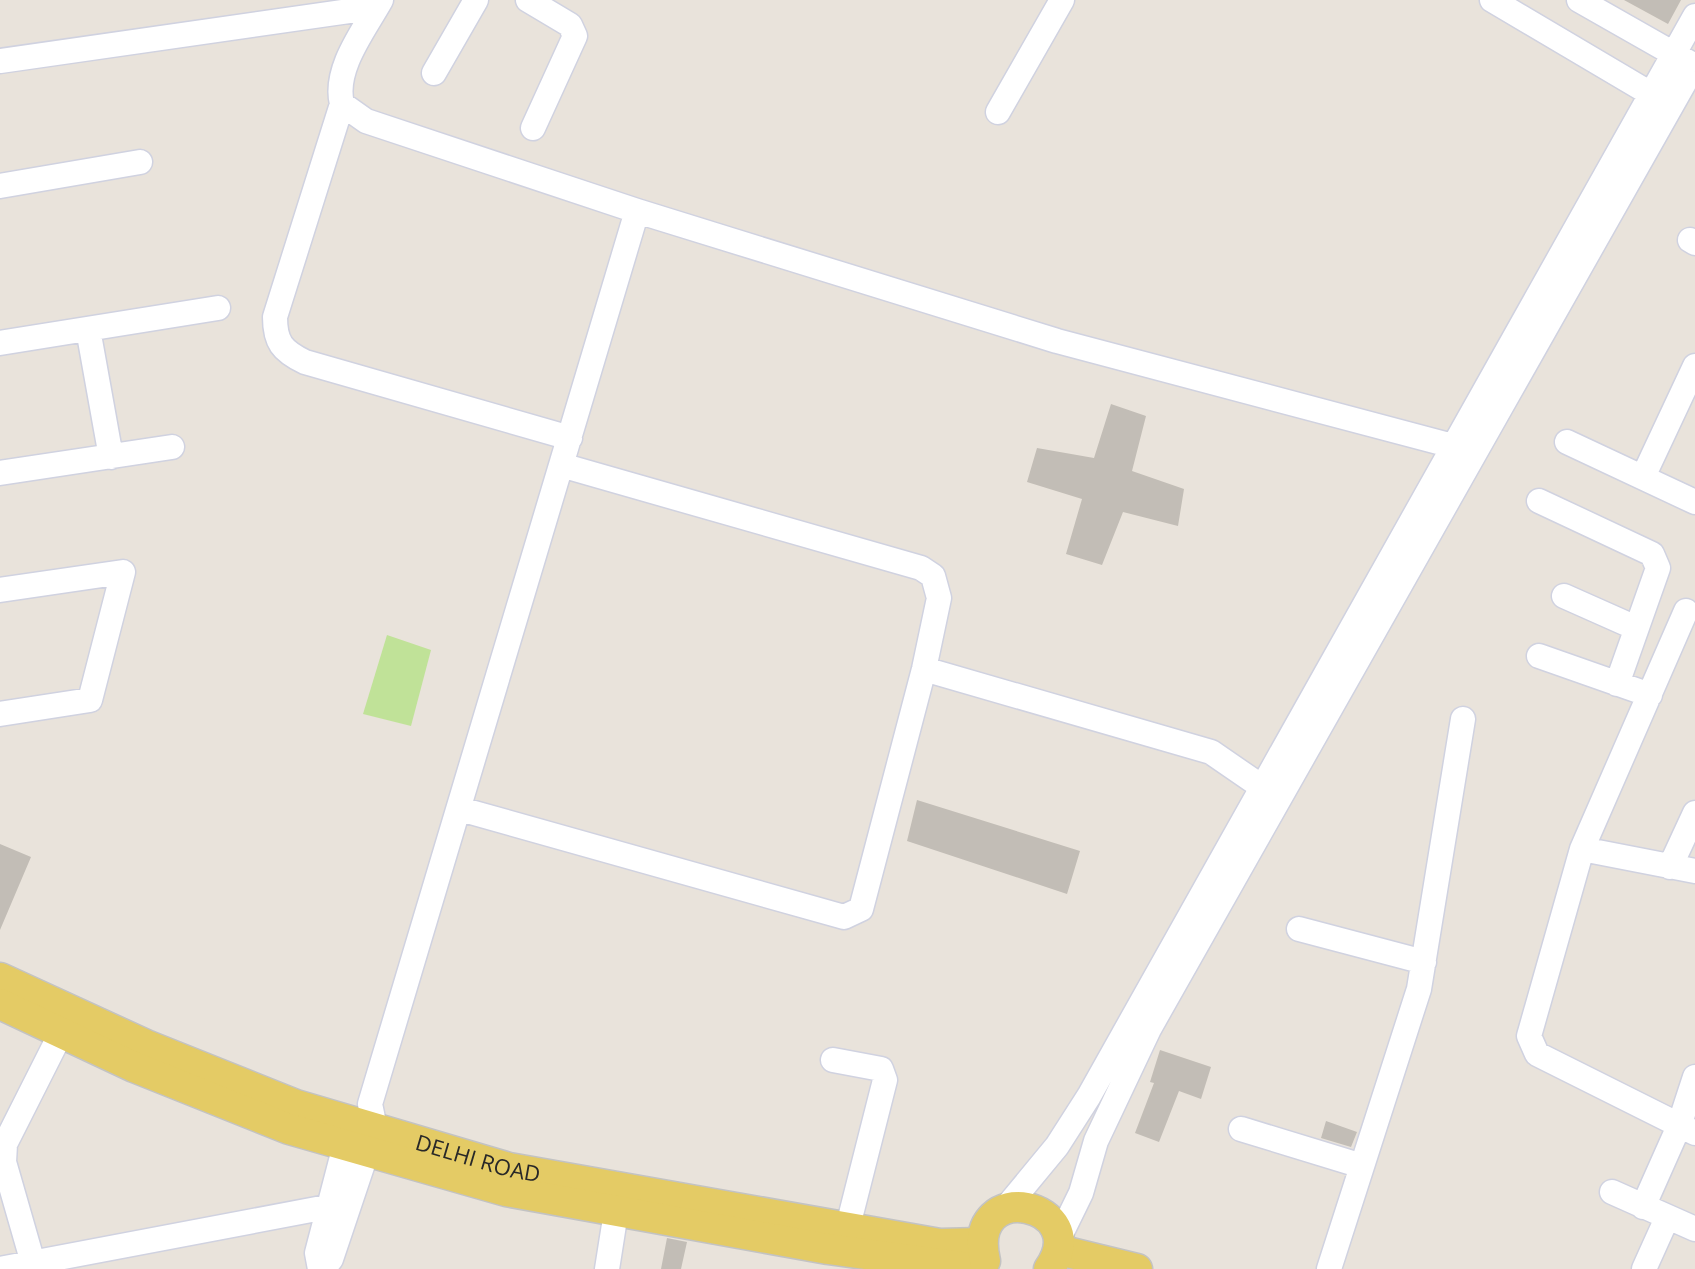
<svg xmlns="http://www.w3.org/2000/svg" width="1695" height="1269" viewBox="0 0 1695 1269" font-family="'Open Sans',sans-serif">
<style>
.pitch{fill:#c0e298}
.building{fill:#c2bdb6}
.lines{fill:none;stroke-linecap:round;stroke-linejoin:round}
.minor-casing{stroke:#d0d2e0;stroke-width:27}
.major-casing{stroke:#c3c3c3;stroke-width:33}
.minor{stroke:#fff;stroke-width:24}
.major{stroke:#e4cb65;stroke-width:30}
.labels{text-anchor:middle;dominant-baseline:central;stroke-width:6;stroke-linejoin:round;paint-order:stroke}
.street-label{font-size:22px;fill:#282828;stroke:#fff}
</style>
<rect width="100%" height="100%" fill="#e9e3db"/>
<!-- pitch -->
<path class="pitch" d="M387 635 431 650 411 726 363 714Z"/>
<!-- building -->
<path class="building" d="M1624 0H1681L1668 24Z
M1111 404 1146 416 1132 471 1184 489 1178 526 1123 512 1102 565 1066 554 1082 499 1027 482 1037 448 1094 458Z
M917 800 1080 851 1067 894 907 841Z
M0 844 31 857 0 930Z
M1160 1050 1211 1067 1201 1099 1179 1091 1159 1142 1135 1133 1154 1083 1150 1082Z
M1326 1121 1357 1132 1351 1147 1321 1138Z
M667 1238 687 1242 681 1269H661Z"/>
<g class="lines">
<defs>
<path id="minor" d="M381 0C365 29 333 69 342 104L366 121 637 211 1057 341 1468 450
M528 0 570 25 575 36 533 128
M1492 0 1651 94
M1579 0 1688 62
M0 61 377 7
M434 73 476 0
M342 104 275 317C275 342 282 351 305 362L570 438
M998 112 1062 0
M0 186 140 162
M1690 240 1695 243
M88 329 111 457
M0 343 218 308
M1567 442 1695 502
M0 473 172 447
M1643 477 1695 366
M1539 501 1652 554 1658 568 1617 684
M0 590 123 572 90 700 0 714
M1564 596 1636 628
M1686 611 1582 849 1529 1036 1537 1054 1695 1133
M1539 656 1650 695
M924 669 1211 752 1262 787
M460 809 844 917 861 909 924 669 939 598 933 576 921 568 561 465
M1582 849 1695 871
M1670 867 1695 813
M1299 929 1424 962
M833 1060 881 1069 885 1080 848 1226
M1241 1129 1362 1166
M1612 1192 1695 1229
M1643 1207 1679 1126 1695 1077
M1005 1209 1057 1146 1089 1096 1695 16
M1059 1238 1081 1193 1096 1141 1149 1029 1695 64
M33 1263 4 1162 5 1144 61 1033
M0 1269 327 1207
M320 1269 317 1253 349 1130
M323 1269 331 1259 375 1128 370 1104 637 211
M607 1269 616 1212
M1329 1269 1419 989 1463 719
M1644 1269 1667 1218"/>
<g id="major">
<path id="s1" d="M0 978 146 1045 296 1105 509 1168 940 1244 981 1243"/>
<path d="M0 1004 134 1067 289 1129 506 1191 828 1249 978 1269"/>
<path d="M1059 1250 1137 1269"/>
<path d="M985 1261C965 1174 1095 1204 1049 1269"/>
</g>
</defs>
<!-- minor casing -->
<use href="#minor" class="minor-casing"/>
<!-- major casing -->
<use href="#major" class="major-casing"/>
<!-- minor -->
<use href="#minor" class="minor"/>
<!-- major -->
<use href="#major" class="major"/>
</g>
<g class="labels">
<!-- street labels -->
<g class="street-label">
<text stroke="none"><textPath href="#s1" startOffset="512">DELHI ROAD</textPath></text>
</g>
</g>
</svg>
